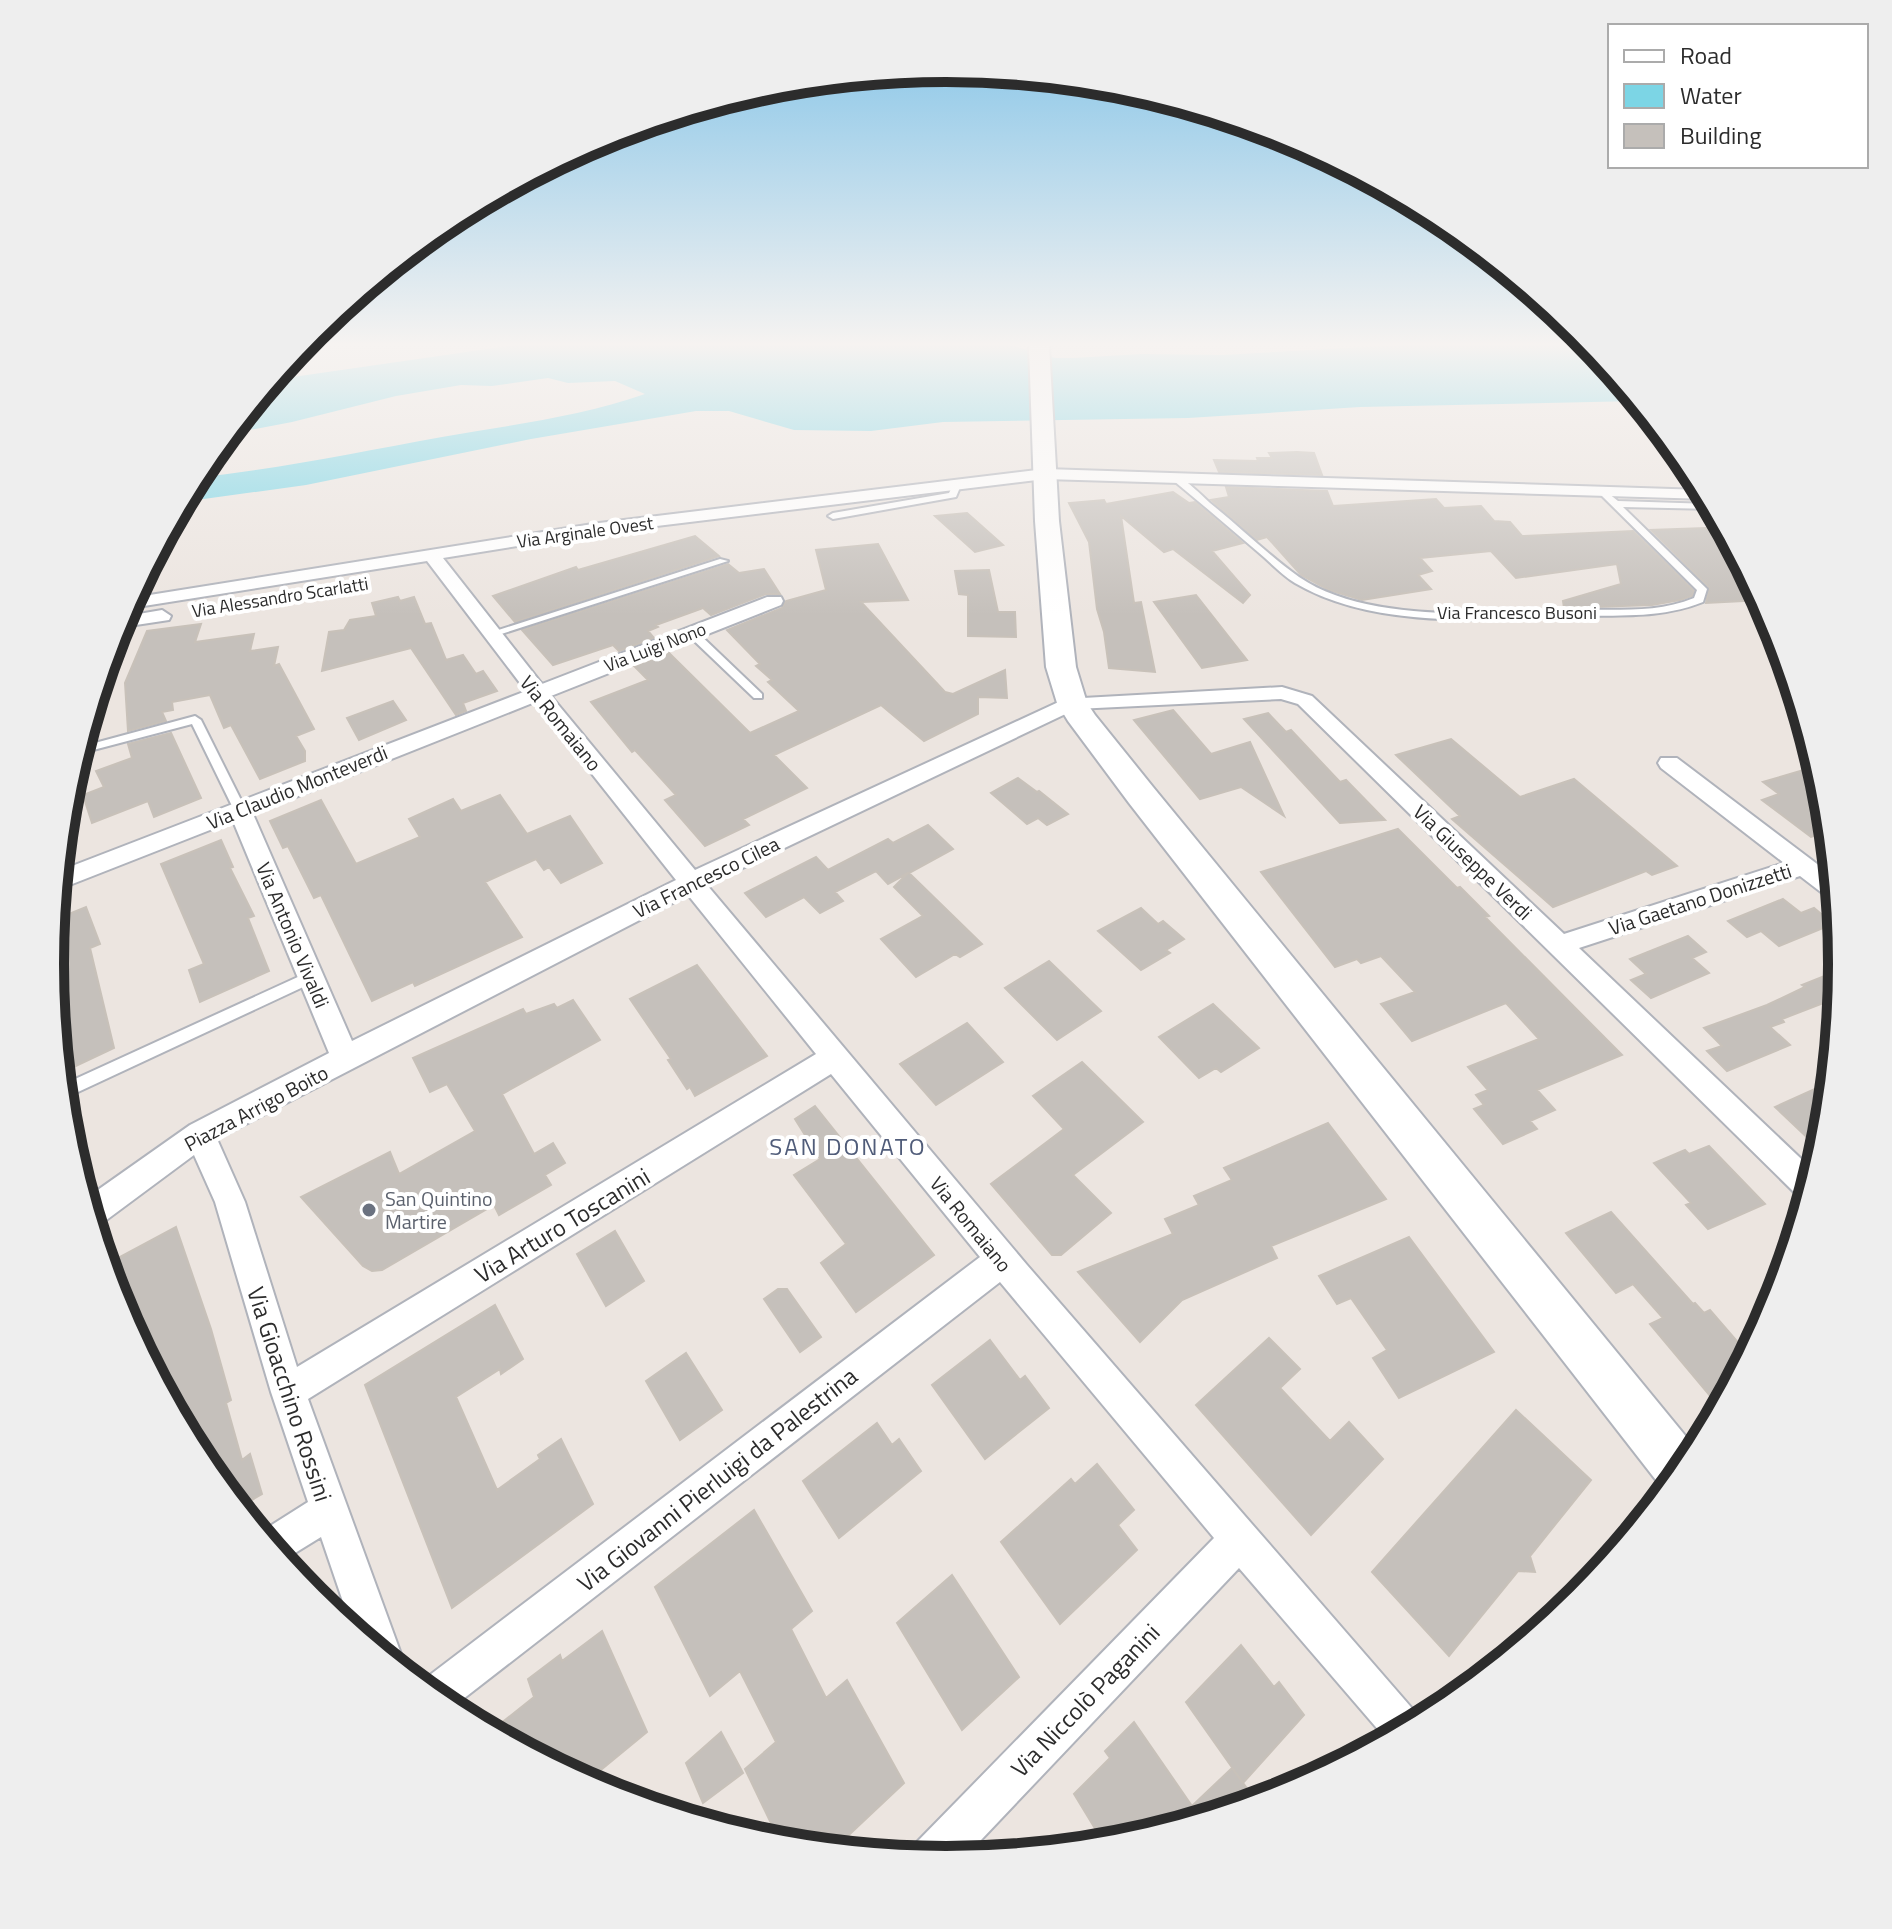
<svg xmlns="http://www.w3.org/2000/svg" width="1892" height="1929" viewBox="0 0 1892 1929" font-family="'Titillium Web',sans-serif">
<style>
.green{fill:#bddea1}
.water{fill:#7cd5e5}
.building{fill:#c5c0bb;stroke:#c8c1b9;stroke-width:2}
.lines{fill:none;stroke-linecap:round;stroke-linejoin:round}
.lane-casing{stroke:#b0b3bb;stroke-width:4}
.street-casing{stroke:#b0b3bb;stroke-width:4}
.secondary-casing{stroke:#b0b3bb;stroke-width:4}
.lane{fill:#fff;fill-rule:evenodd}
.street{fill:#fff;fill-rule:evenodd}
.secondary{fill:#fff;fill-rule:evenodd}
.worship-dot{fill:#6b7280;stroke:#fff;stroke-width:3}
.labels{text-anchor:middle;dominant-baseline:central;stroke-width:8;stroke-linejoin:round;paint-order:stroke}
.far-street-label{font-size:18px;fill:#2c2c2c;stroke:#fff}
.street-label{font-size:20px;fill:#2c2c2c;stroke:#fff}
.worship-label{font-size:20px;fill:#5b616d;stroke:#fff;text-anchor:start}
.quarter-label{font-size:24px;letter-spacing:2px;fill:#505c79;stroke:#fff}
.near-street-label{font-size:24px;fill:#2c2c2c;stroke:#fff}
.rim{fill:none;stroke:#2c2c2c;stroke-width:10}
</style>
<rect width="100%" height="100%" fill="#ece5e0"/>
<!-- green -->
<path class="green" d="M134 628 90 741 81 744 115 631Z"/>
<!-- water -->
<path class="water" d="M516 345H1010L1055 358H1073L1142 354 1223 355 1402 345H1591L1637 401 1360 407 1188 418 943 422 871 431 794 430 729 411H696L531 439 306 485 182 502 195 478C278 469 360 452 442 437 510 425 579 417 645 394L615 381 568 383 548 378 492 386 461 385 396 396 292 422 228 434 272 380Z"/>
<!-- building -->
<path class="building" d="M1297 452 1314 453 1322 475 1219 472 1214 460 1258 461 1257 458H1272L1269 453Z
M1226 487 1327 491 1333 506 1436 499 1444 508 1481 506 1494 521 1510 522 1522 536 1633 531 1694 591 1692 596 1680 600 1652 605 1564 608 1563 601 1621 584 1617 564 1516 578 1491 551 1420 558 1432 571 1418 575 1431 589 1362 600 1329 590 1301 575 1267 537 1257 540 1211 500 1229 497Z
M1173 492 1189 503 1195 502 1243 543 1212 551 1250 595 1243 603 1173 549 1164 552 1121 516 1134 603 1141 602 1155 672 1109 668 1104 632 1097 609 1089 542 1069 503 1104 500 1106 504Z
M967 513 1003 545 975 552 935 516Z
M1706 528 1743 563 1762 600 1706 603 1709 587 1651 530Z
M695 536 719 556 515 622 493 596 576 567 578 570Z
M878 544 908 600 861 602 945 692 953 694 1005 670 1007 698 978 697V714L924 741 881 705 774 755 807 788 743 819 749 825 705 846 665 800 676 795 635 750 632 752 591 702 648 680 634 666 669 653 750 733 799 711 768 682 772 680 756 666 760 664 727 630 782 608 786 601 826 590 816 550Z
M728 564 739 573 764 569 780 594H766L711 615 703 608 656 625 658 627 648 631 654 638 619 651 613 645 553 665 522 630Z
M989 570 998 612H1015L1016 637 968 636V595L959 594 955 571Z
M1196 595 1247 660 1202 668 1154 602Z
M398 597 400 601 414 597 425 624 431 623 446 660 463 655 476 674 483 671 497 691 463 703 466 711 456 715 411 648 322 671 329 632 344 630 350 620 376 616 372 603Z
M201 624 195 642 254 634 250 651 278 647 274 666 279 664 314 729 296 736 305 751V761L260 779 231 725 224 728 210 695 172 702 173 710 162 712 166 721 128 731 125 683 147 631Z
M393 701 406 720 359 740 347 718Z
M1173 710 1211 754 1250 742 1284 816 1241 787 1200 799 1134 720Z
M1268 713 1286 732 1291 730 1340 782 1346 780 1385 820 1340 823 1244 719Z
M171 733 201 798 154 817 148 801 92 823 83 795 104 787 96 771 132 758 128 744Z
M1451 739 1520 797 1574 779 1677 866 1652 875 1646 871 1553 907 1452 819 1460 816 1396 755Z
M1810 768 1820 776 1825 790 1829 831 1811 837 1762 800 1779 794 1763 782Z
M1018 778 1037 792 1039 791 1068 814 1047 825 1038 818 1027 824 991 793Z
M500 795 527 834 570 816 602 863 561 883 549 867 544 870 536 859 485 882 522 937 415 986 413 982 372 1001 321 895 314 898 288 846 283 848 270 821 321 800 356 864 420 837 409 819 453 799 461 811Z
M928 825 953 849 909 873 982 944 960 957 955 954 916 977 881 939 923 916 894 887 908 873 888 884 876 871 835 892 843 901 820 913 804 897 766 917 745 893 816 857 828 870 888 839 893 843Z
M1398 829 1457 888 1460 887 1489 916 1485 917 1622 1055 1537 1090 1555 1110 1530 1121 1537 1129 1503 1144 1474 1109 1484 1105 1476 1095 1488 1090 1468 1067 1539 1039 1506 1003 1412 1041 1381 1004 1415 992 1381 956 1361 963 1357 959 1335 967 1261 872Z
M221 840 233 867 230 868 254 916 248 918 269 971 200 1002 189 970 204 964 161 864Z
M1783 899 1801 913 1814 908 1833 924 1779 946 1761 931 1747 937 1728 921Z
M86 907 100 944 90 948 114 1048 61 1073 50 965 54 920Z
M1141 908 1158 924 1163 921 1184 939 1166 950 1170 953 1141 970 1098 931Z
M1688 936 1706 952 1692 958 1709 973 1651 998 1631 980 1646 974 1630 959Z
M1049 961 1101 1011 1057 1040 1005 988Z
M697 965 767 1056 695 1096 690 1087 687 1089 668 1060 671 1059 630 999Z
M1842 969 1839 997 1782 1019 1784 1022 1770 1027 1790 1045 1727 1071 1707 1051 1722 1046 1704 1028 1767 1005 1805 987 1802 985Z
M573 1000 600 1040 502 1094 534 1154 553 1143 565 1163 545 1175 551 1185 499 1215 494 1205 382 1270 372 1271 363 1266 301 1197 390 1152 399 1174 475 1131 447 1084 430 1092 413 1058 523 1009 526 1014 554 1004 557 1008Z
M1213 1004 1259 1048 1221 1072 1216 1068 1199 1078 1159 1037Z
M967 1023 1003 1062 936 1105 900 1064Z
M1082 1062 1143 1122 1073 1175 1111 1213 1061 1255H1052L991 1184 1064 1129 1033 1096Z
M1830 1082 1825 1137 1812 1142 1775 1107Z
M815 1106 934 1255 856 1312 821 1263 846 1244 794 1175 820 1159 795 1119Z
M1328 1123 1386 1199 1271 1246 1277 1258 1182 1300 1140 1342 1078 1272 1173 1234 1165 1219 1199 1205 1194 1196 1232 1180 1224 1168Z
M1709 1146 1765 1204 1708 1229 1686 1205 1691 1203 1654 1163 1685 1150 1689 1154Z
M1611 1212 1693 1304 1695 1303 1704 1313 1710 1310 1749 1355 1731 1387 1711 1397 1650 1324 1663 1318 1633 1284 1616 1293 1566 1233Z
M176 1227 211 1329 231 1400 226 1403 242 1460 250 1454 262 1494 238 1508 201 1462 118 1307 105 1265Z
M615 1231 644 1281 606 1306 577 1254Z
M1409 1237 1494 1352 1399 1398 1373 1358 1387 1350 1351 1298 1337 1304 1319 1276Z
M778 1289H787L821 1337 800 1352 764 1299Z
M495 1305 523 1359 501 1374 500 1369 456 1397 497 1490 540 1459 538 1455 561 1439 593 1504 452 1608 365 1385Z
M1269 1338 1300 1369 1280 1388 1330 1441 1349 1422 1383 1459 1311 1535 1196 1405Z
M990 1340 1020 1380 1025 1376 1049 1408 985 1459 932 1385Z
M686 1353 722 1410 680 1440 646 1381Z
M1516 1410 1591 1480 1530 1556 1535 1572 1518 1571 1449 1656 1372 1572Z
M877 1423 892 1445 899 1439 921 1471 839 1538 803 1481Z
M1097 1464 1134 1510 1118 1525 1137 1550 1060 1624 1001 1542 1071 1479 1075 1484Z
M754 1510 812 1611 791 1629 826 1698 847 1680 904 1783 834 1849 781 1844 745 1769 776 1742 740 1671 710 1696 655 1587Z
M952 1575 1019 1677 962 1730 897 1623Z
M602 1631 647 1732 585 1783 490 1732 534 1697 528 1679 560 1655 562 1661Z
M1241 1645 1274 1687 1279 1682 1304 1715 1243 1783 1186 1702Z
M1134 1722 1192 1806 1232 1768 1257 1802 1120 1843 1105 1845 1074 1794 1110 1758 1105 1751Z
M721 1732 743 1773 703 1803 686 1763Z"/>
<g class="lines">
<defs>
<path id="lane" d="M1177 476C1189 482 1200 494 1210 503 1240 527 1268 555 1299 577 1369 625 1499 613 1580 610 1619 609 1658 613 1694 598L1697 590 1600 494V490L1603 489 1618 501 1711 504 1714 509 1623 507 1707 589 1703 602C1663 618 1624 615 1582 616 1491 619 1377 631 1295 583 1282 575 1270 562 1258 552 1230 528 1202 504 1174 481L1173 479Z
M957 482 961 485 956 497 833 519 828 516 833 513 949 493 954 483Z
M720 559 728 561 495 636H487L486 634Z
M692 630 696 631 762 694V698H754L688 635V631Z
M195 716 201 720 246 810 244 813H236L234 810 192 724 78 754 80 747Z
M311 971 316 973 318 977 316 981 63 1099 62 1085Z"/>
<path id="street" d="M1045 469 1703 490 1708 499 1045 479 599 533 443 558 542 684 767 597H781L783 601 781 605 551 696 695 870 1065 699 1282 687 1312 696 1564 934 1784 863 1661 768 1658 763 1661 758H1677L1833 876 1836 899 1826 896 1800 876 1579 948 1815 1172 1806 1200 1799 1197 1298 704 1281 699 1076 709 707 885 1027 1265 1423 1721 1387 1740 1239 1568 963 1859 911 1857 916 1843 1214 1538 1000 1282 449 1710 418 1684 980 1257 831 1074 308 1399 401 1654 396 1667 353 1631 321 1537 282 1561 259 1533 308 1502 271 1392 215 1202 194 1155 101 1224 94 1227 85 1199 190 1125 329 1053 233 821 57 890 59 871 526 691 427 561 125 609 131 598 599 523ZM535 702 676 880 352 1041 253 814ZM688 895 816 1054 297 1367 245 1202 217 1139Z
M162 610 171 616 169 620 116 628 121 617Z"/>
<path id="secondary" d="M1029 345H1049L1059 521 1076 667 1087 703 1095 715 1153 787 1697 1450 1666 1493 1129 803 1068 721 1057 703 1046 667 1035 521Z"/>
</defs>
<!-- lane casing -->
<use href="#lane" class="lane-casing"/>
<!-- street casing -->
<use href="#street" class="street-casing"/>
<!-- secondary casing -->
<use href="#secondary" class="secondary-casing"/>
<!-- lane -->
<use href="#lane" class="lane"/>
<!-- street -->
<use href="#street" class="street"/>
<!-- secondary -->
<use href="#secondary" class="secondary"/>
</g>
<!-- sky -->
<linearGradient id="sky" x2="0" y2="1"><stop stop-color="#7dc1e7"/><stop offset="0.56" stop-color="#f6f3f1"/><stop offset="1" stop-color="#f6f3f1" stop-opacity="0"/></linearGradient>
<rect width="1892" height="615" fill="url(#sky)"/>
<!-- markers -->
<circle class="worship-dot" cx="369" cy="1210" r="8"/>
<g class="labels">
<!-- far-street labels -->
<g class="far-street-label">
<text transform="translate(585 532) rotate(-8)">Via Arginale Ovest</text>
<text transform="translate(280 597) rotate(-9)">Via Alessandro Scarlatti</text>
<text x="1517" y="612">Via Francesco Busoni</text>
<text transform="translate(655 647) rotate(-21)">Via Luigi Nono</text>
</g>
<!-- street labels -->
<g class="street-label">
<text transform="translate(561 723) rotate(51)">Via Romaiano</text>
<text transform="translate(297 787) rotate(-22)">Via Claudio Monteverdi</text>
<text transform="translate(1473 862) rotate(44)">Via Giuseppe Verdi</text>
<text transform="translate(706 877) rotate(-26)">Via Francesco Cilea</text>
<text transform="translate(1700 899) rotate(-18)">Via Gaetano Donizzetti</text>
<text transform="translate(293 935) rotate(67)">Via Antonio Vivaldi</text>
<text transform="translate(256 1108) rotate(-28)">Piazza Arrigo Boito</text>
<text transform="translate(971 1224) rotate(51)">Via Romaiano</text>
</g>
<!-- worship labels -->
<g class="worship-label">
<text x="385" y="1198">San Quintino<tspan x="385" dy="23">Martire</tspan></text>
</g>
<!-- quarter labels -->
<g class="quarter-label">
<text x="848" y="1146">SAN DONATO</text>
</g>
<!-- near-street labels -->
<g class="near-street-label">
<text transform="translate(562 1225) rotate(-31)">Via Arturo Toscanini</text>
<text transform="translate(290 1394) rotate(72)">Via Gioacchino Rossini</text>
<text transform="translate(717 1479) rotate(-38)">Via Giovanni Pierluigi da Palestrina</text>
<text transform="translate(1085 1700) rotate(-46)">Via Niccolò Paganini</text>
</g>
</g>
<!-- crop -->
<path d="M0 0H1892V1929H0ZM64 964a882 882 0 1 1 1764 0a882 882 0 1 1-1764 0Z" fill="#eee" fill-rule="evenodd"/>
<path class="rim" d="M64 964a882 882 0 1 1 1764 0a882 882 0 1 1-1764 0Z"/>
<!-- legend -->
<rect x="1608" y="24" width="260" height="144" fill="#ffffff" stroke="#ababab" stroke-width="2"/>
<rect x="1624" y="50" width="40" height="12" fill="#ffffff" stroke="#ababab" stroke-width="2"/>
<text x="1680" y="64" font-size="24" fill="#2c2c2c">Road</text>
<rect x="1624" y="84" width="40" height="24" fill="#7cd5e5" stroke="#ababab" stroke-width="2"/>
<text x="1680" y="104" font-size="24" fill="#2c2c2c">Water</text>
<rect x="1624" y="124" width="40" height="24" fill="#c5c0bb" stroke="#ababab" stroke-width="2"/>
<text x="1680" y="144" font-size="24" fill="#2c2c2c">Building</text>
</svg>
